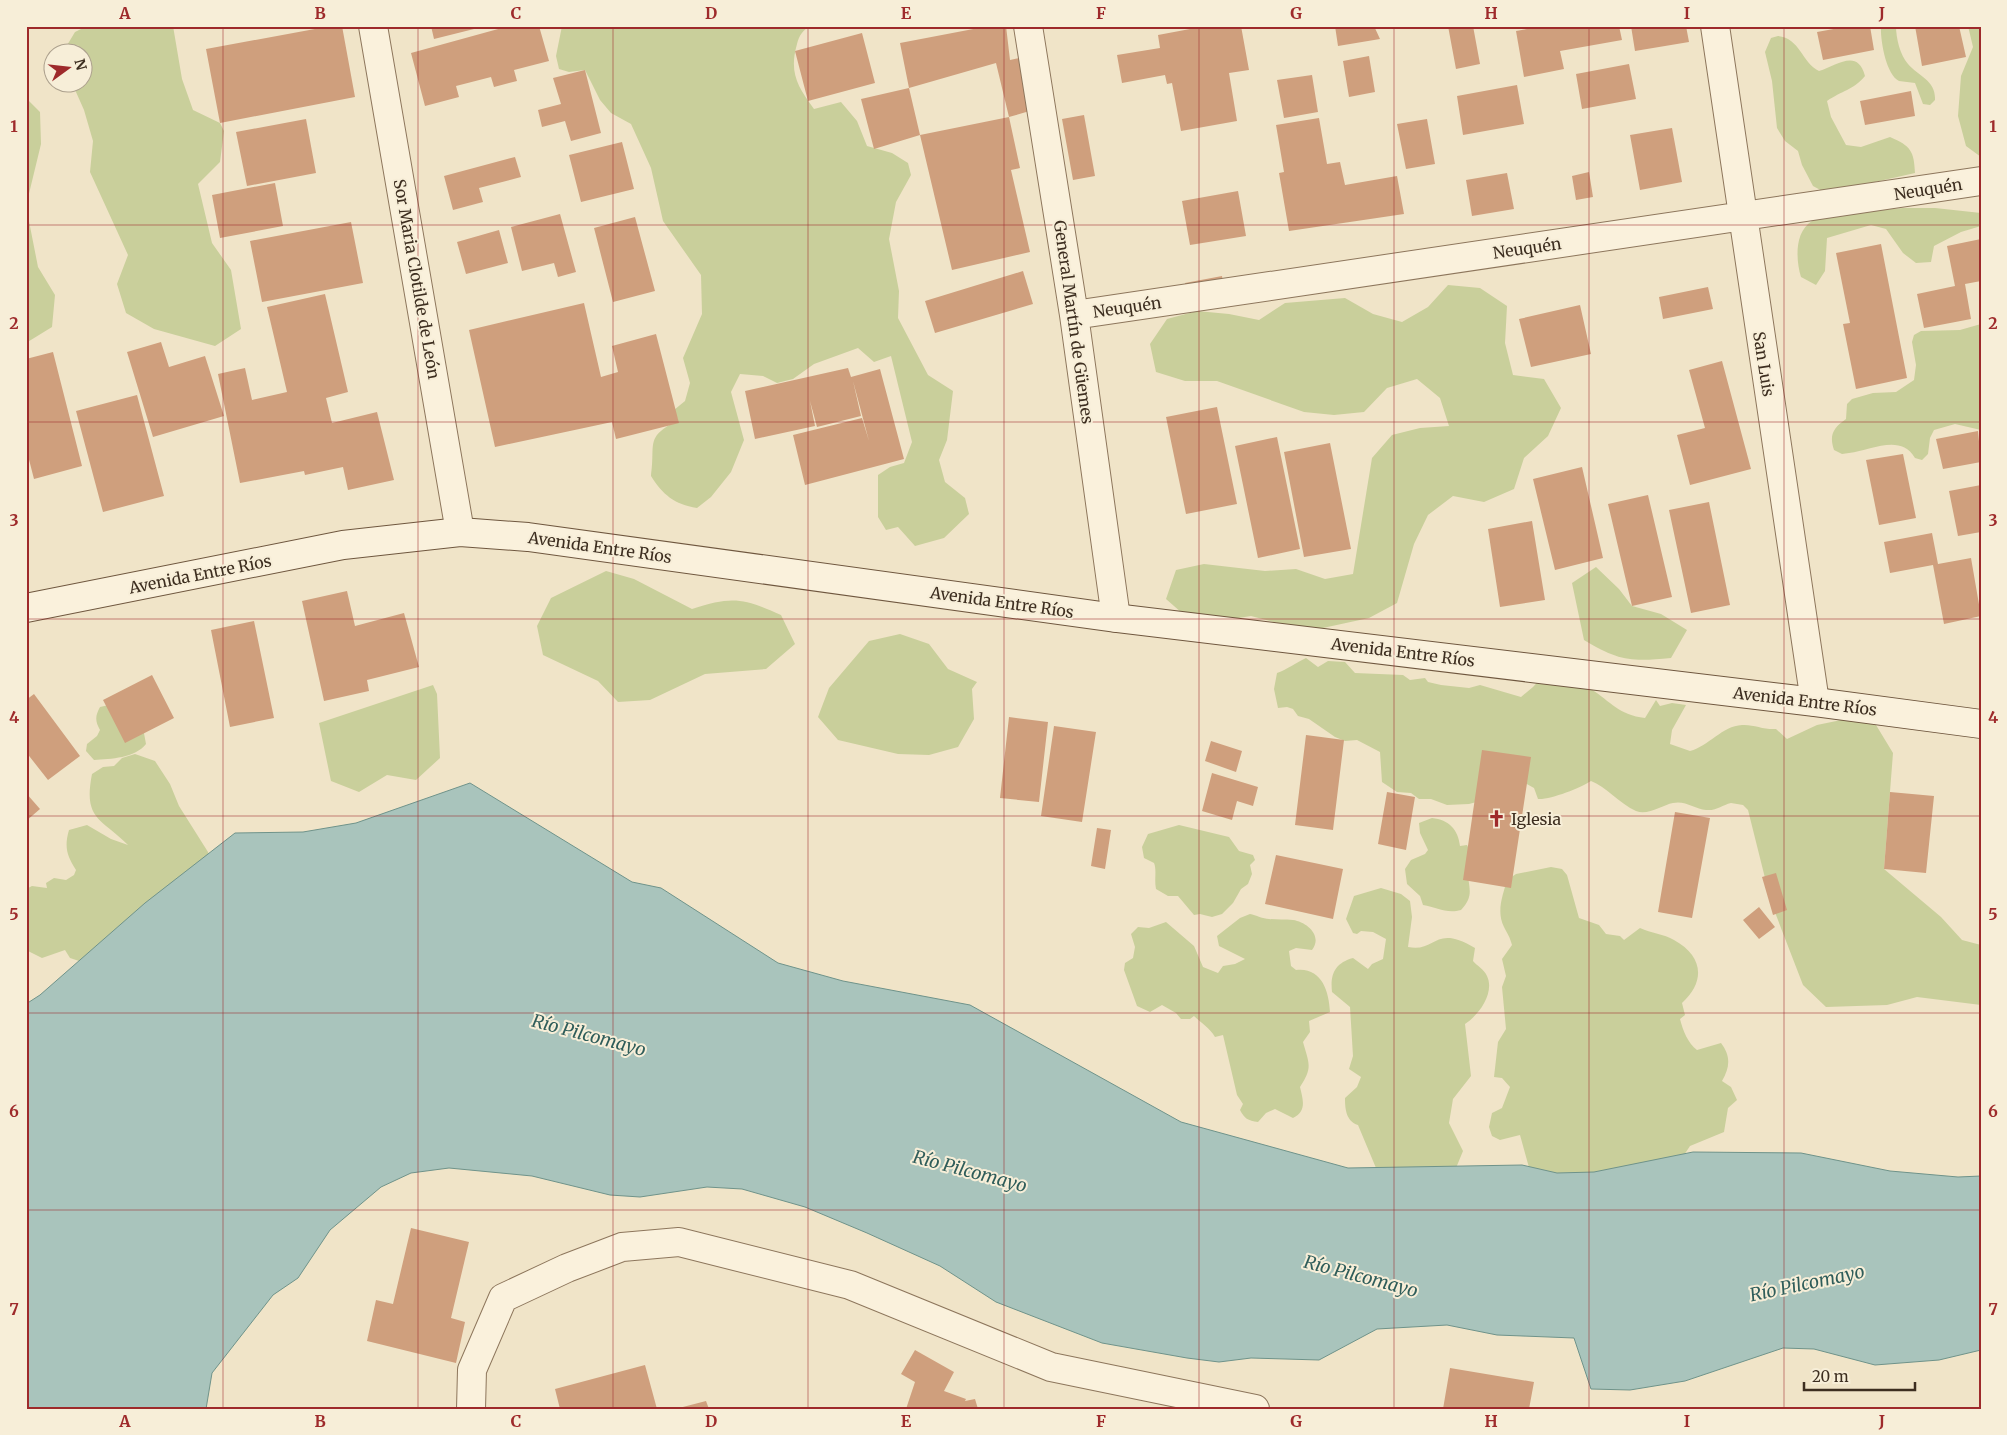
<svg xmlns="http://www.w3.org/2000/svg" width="2007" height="1435" viewBox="0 0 2007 1435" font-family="Merriweather,serif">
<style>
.green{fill:#c9cf9b}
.water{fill:#a9c4bc;stroke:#6f938a}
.building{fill:#cf9f7d}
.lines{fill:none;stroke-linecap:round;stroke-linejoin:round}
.street-casing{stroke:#8d765c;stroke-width:30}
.secondary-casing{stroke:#6f573f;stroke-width:30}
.street{stroke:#faf1dc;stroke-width:28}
.secondary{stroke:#faf1dc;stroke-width:28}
.grid{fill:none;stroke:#9e2a2b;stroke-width:1;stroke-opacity:0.55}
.labels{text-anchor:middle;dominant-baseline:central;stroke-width:4;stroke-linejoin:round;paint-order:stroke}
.street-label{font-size:16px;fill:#3d2e20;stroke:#f7eed8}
.poi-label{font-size:16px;fill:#3d2e20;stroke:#f7eed8;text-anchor:start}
.water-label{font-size:18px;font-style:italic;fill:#2f5d5a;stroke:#f7eed8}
.neatline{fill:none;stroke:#9e2a2b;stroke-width:2}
.grid-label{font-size:16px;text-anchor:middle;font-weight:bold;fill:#9e2a2b}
</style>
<rect width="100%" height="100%" fill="#f0e4c8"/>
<!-- green -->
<path class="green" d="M87 26H173L182 79 193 110 220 123 224 131 220 162 198 184 212 243 231 270 241 329 215 346 154 329 126 313 117 284 128 255 90 172 93 141 84 110 72 83 82 82V52H63L75 32Z
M562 26H811C803 29 799 36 797 44 789 72 797 86 814 109L841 102 857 121 867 146 892 153 908 163 911 175 896 202 889 239 899 291 898 318 928 375 953 391 947 440 939 460 945 482 965 498 969 514 944 538 915 546 898 527 886 530 878 517V475L890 467 904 463 912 442 891 356 874 362 858 348 814 364 793 379 777 383 763 376 740 374 731 392 744 440 731 472 711 497 697 508C674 504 663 495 651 476 656 443 644 438 678 420L674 410 685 401 690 383 683 358 702 314 701 275 663 221 651 168 631 124 611 113 600 100 585 70 569 72 559 69 556 56Z
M1881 26H1896C1896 38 1900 55 1908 64 1919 77 1936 80 1935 100L1930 105 1923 104 1915 83C1910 82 1904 82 1899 81 1886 75 1880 39 1881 26Z
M1968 26H1981V157L1966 146 1958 116 1961 76 1973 47Z
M1778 36C1800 38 1802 63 1819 71 1837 65 1858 48 1865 76 1852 91 1843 90 1827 101L1831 117 1846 145 1861 147 1890 137C1911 146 1914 151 1915 173L1826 193 1813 186 1802 165 1798 151 1785 141 1777 128 1772 81 1765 52 1771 38Z
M27 99 40 112 41 144 26 206 38 267 55 295 52 327 26 343V101Z
M1903 208H1935L1981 213V226L1961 232 1934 246 1931 262 1916 263 1903 253 1886 229 1871 225 1827 238 1825 271 1816 285 1801 277C1796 261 1794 232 1812 221 1833 209 1879 211 1903 208Z
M1448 285 1480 288 1507 306 1505 343 1513 375 1544 379 1561 408 1548 436 1524 458 1514 489 1484 502 1453 496 1428 515 1414 544 1397 603 1369 618 1309 631 1251 616 1220 621 1190 620 1166 599 1176 570 1204 564 1265 571 1296 569 1325 579 1353 574 1372 458 1392 435 1420 428 1449 426 1440 398 1417 379 1387 388 1364 412 1334 415 1304 412 1217 381H1185L1156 372 1150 344 1167 319 1197 311 1229 314 1259 320 1285 303 1345 298 1373 314 1402 322 1428 307Z
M1981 324V430L1955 424 1934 430 1930 438 1928 454 1922 460 1915 458C1900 433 1871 451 1849 453L1842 454 1834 450C1829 435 1833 428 1846 419L1847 404 1852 399 1873 393 1896 392 1914 380 1916 365 1912 342 1914 335 1921 331 1960 330Z
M1596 567 1619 589 1632 606 1661 614 1687 630 1671 658C1631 662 1619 661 1584 640L1572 583Z
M606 571 634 579 692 609C733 596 742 598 781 615L795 644 766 669 705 674 650 700 618 702 598 681 543 655 537 626 551 598Z
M900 634 929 644 948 669 977 682 972 689 974 719 958 747 929 755 898 754 838 740 818 717 829 688 869 641Z
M1306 658 1318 667 1328 661 1345 662 1355 673 1403 675 1410 680 1425 678 1428 682 1441 685 1469 688 1480 685 1521 697 1533 687 1547 672C1560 677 1579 681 1591 689 1611 702 1619 715 1645 718L1656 700 1660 706 1672 703 1686 705 1672 730 1670 744 1690 751C1709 746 1722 726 1742 725 1753 724 1764 730 1776 729L1787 739 1817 725 1846 719 1876 725 1893 753 1884 869 1941 917 1962 940 1981 945V1005L1917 997 1887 1005 1826 1007 1803 985 1771 902 1748 810 1743 805 1731 803C1722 805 1717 811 1706 810 1695 809 1685 800 1673 803 1662 805 1648 816 1636 811 1620 804 1605 786 1591 781 1580 788 1550 800 1538 799L1534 788 1525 783 1488 799 1469 804 1447 805 1431 799H1419L1411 793 1397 792 1382 782 1380 752 1357 740 1345 741 1335 737 1309 719 1298 716 1293 709 1287 707 1278 708 1274 689 1277 673C1288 669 1295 663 1306 658Z
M433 685 437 694 440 758 416 780 387 775 359 792 331 781 319 723Z
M109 705 143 728 146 744C135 758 111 759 94 760L86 751 87 744 97 736 100 730C95 721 95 716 100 707Z
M135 754 155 761 170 784 179 806 208 852 212 863 88 964 70 958 65 950 42 958 26 950V889L32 886 47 888 46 883 54 878 66 880 74 875 76 870C67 856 64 847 69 830L87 825 111 839 128 845C101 818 83 820 92 774L103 767 114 766 122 758Z
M1432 818C1449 820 1458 829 1460 846L1467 845 1472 855C1471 860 1468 866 1468 871 1468 888 1475 895 1461 910 1446 914 1437 907 1423 905L1420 896 1407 884 1405 869 1411 860 1425 854 1428 850 1420 833 1419 823Z
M1179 825 1229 837 1239 851 1253 855 1255 860 1250 865 1252 874 1248 884 1241 889 1233 903 1222 914 1212 917 1200 914 1194 915 1178 896H1168L1156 889C1154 880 1157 870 1154 863L1144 858 1142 847 1148 834Z
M1551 867 1562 869 1567 875 1579 918 1599 925 1606 934 1620 936 1624 940 1640 928C1651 933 1664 934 1674 940 1703 956 1706 981 1682 1003L1685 1015 1680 1019C1683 1031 1688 1043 1697 1050L1721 1043C1731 1056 1730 1067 1722 1081L1731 1087 1737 1100 1728 1108 1724 1132 1690 1146 1674 1170 1533 1182 1520 1135 1500 1140 1492 1136 1489 1127 1492 1113 1502 1108 1510 1087 1502 1078 1494 1077 1498 1042 1506 1029 1502 987 1506 976 1502 959 1512 945C1510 937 1507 933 1504 927 1496 911 1503 895 1507 880L1516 874Z
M1381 888 1401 894 1410 901 1412 917 1408 947C1436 953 1434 923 1475 948L1473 961C1477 966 1484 969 1487 976 1495 993 1479 1015 1465 1024L1471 1076 1453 1099 1449 1123 1463 1151 1456 1168H1376L1358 1125C1346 1121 1345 1109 1345 1098L1357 1087 1361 1077 1349 1069 1353 1056 1350 1007 1332 992C1330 974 1335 963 1353 958L1368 969 1372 964 1383 959 1386 939 1373 932 1361 931 1357 934 1353 933 1346 919 1354 896Z
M1250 914C1256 915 1263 919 1269 919 1277 920 1285 919 1293 920 1307 922 1323 936 1312 950L1296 948 1289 951 1291 966 1296 970C1321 967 1329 990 1330 1012L1309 1021 1310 1032 1303 1042C1309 1064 1313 1067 1300 1087 1303 1100 1307 1111 1293 1118L1275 1109 1266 1113 1258 1122C1248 1121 1244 1118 1240 1110L1243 1104 1237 1095 1223 1035 1215 1037C1210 1028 1201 1023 1194 1016L1190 1019H1181L1176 1013 1162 1005 1150 1012 1137 1006 1124 970 1125 963 1133 958 1135 947 1131 934 1138 927 1149 928 1166 922 1194 946 1203 967 1218 973 1223 966 1235 964 1245 959 1219 946 1217 936 1240 918Z"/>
<!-- water -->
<path class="water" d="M470 783 632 882 661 888 778 963 843 981 970 1005 1181 1122 1348 1168 1522 1165 1557 1173 1594 1172 1693 1152 1801 1153 1890 1171 1958 1177 1981 1176V1350L1939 1360 1875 1365 1814 1349 1783 1348 1685 1381 1630 1390 1591 1389 1574 1338 1497 1335 1447 1325 1377 1329 1319 1360 1251 1358 1219 1362 1187 1358 1102 1343 996 1302 940 1266 867 1233 805 1207 742 1189 707 1187 640 1197 610 1195 532 1176 449 1168 411 1173 381 1187 330 1230 298 1278 273 1295 212 1373 206 1409H26V1004L40 995 145 903 235 833 303 832 356 823Z"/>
<!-- building -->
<path class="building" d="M331 26H342L355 97 220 123 206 49Z
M431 26H482V27L434 39Z
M509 26H539L549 61 514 70 517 81 494 87 491 77 456 86 459 97 425 106 411 53Z
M989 26H1006L1010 60 1019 58 1033 110 1009 117 1020 168 1011 170 1030 252 952 270 920 135 1009 117 996 63 909 88 900 43Z
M1206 26H1241L1249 70 1229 73 1237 121 1181 131 1172 83 1167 84 1165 75 1122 83 1117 55 1160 48 1158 35Z
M1335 26H1374L1380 39 1338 46Z
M1448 26H1473L1480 64 1456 69Z
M1545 26H1619L1622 40 1560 51 1564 69 1524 77 1516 31Z
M1631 26H1686L1689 42 1635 51Z
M1850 26H1870L1874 50 1823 60 1817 32Z
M1915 26H1959L1966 57 1922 66Z
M862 33 875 83 808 101 795 51Z
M1369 56 1375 92 1349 97 1343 61Z
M1629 64 1636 99 1582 109 1576 74Z
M585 70 601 133 571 141 565 121 542 127 538 110 561 104 553 78Z
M1312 75 1318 112 1284 118 1277 80Z
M1517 85 1524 124 1463 135 1457 96Z
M909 88 920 135 874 149 861 99Z
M1911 91 1915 116 1865 125 1860 101Z
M1084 115 1095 176 1073 180 1062 119Z
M1319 118 1327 164 1340 162 1345 185 1397 176 1404 214 1289 231 1279 173 1284 172 1276 125Z
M306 119 316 173 247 186 236 132Z
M1427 119 1435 164 1406 169 1397 124Z
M1672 128 1682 182 1640 190 1630 135Z
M622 142 634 189 581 202 569 155Z
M515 157 521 177 479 188 483 202 453 210 444 176Z
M1589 172 1593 197 1576 200 1572 176Z
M1507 173 1514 209 1472 216 1466 180Z
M275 183 283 226 220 238 212 195Z
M1238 191 1246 236 1190 245 1182 201Z
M560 214 576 272 558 277 554 263 522 271 511 227Z
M635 217 655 291 613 302 594 228Z
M351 222 363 283 262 302 250 241Z
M499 230 508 263 466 274 457 242Z
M1981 239V281L1965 284 1971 319 1924 328 1917 294 1955 286 1947 246Z
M1881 244 1907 378 1856 389 1843 324 1850 323 1836 253Z
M1023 271 1033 304 935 333 925 301Z
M1222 276 1224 289 1187 296 1185 283Z
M1708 287 1713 309 1663 319 1659 297Z
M325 294 348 392 326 398 332 423 377 412 394 480 348 490 343 467 305 475 304 471 240 483 218 374 245 368 252 400 287 392 267 307Z
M584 303 601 377 618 372 612 346 656 334 679 423 616 439 612 422 495 447 469 330Z
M1580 305 1591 354 1531 367 1519 319Z
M161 342 169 367 205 356 224 416 153 437 127 352Z
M53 352 82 466 34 479 26 448V359Z
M1722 361 1751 469 1690 485 1677 435 1705 428 1689 370Z
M848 368 851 377 880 369 904 459 805 485 793 435 862 418 869 441 853 381 861 416 817 427 810 401 815 426 755 439 745 391Z
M137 395 164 496 103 512 76 411Z
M1217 407 1237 504 1186 514 1166 417Z
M1978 431 1981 462 1943 469 1936 439Z
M1277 437 1300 549 1258 558 1235 446Z
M1330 443 1351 549 1304 557 1284 452Z
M1903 454 1916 518 1879 525 1866 460Z
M1582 467 1603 558 1555 570 1533 479Z
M1981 485V532L1958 536 1949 491Z
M1648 495 1672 597 1632 606 1608 504Z
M1709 502 1730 605 1691 613 1669 510Z
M1532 521 1545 600 1500 607 1488 529Z
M1932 533 1938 564 1971 558 1981 616 1944 624 1933 565 1890 573 1884 542Z
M347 591 355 626 404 613 419 667 367 680 369 691 324 701 302 601Z
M254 621 274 718 230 727 211 630Z
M152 675 174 718 125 743 103 700Z
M34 694 80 756 48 780 26 752V700Z
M1009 717 1048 722 1039 802 1000 798Z
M1054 726 1096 732 1082 822 1041 816Z
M1306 735 1344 740 1333 830 1295 825Z
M1211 741 1242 751 1236 772 1205 761Z
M1482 750 1531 757 1511 888 1463 880Z
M1212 773 1258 787 1253 806 1237 801 1232 820 1202 811Z
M1387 792 1415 797 1406 850 1378 844Z
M1890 792 1934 796 1926 873 1884 869Z
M26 793 40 809 26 821Z
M1675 812 1710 818 1692 918 1658 912Z
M1097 828 1111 830 1105 869 1091 866Z
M1276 855 1343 869 1333 919 1265 904Z
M1776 873 1787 910 1773 915 1762 877Z
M1759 907 1775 927 1759 939 1743 920Z
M411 1228 469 1242 451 1318 465 1322 456 1363 367 1341 376 1300 393 1304Z
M915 1350 954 1372 944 1391 966 1399 965 1401 975 1399 978 1409H906L915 1382 901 1374Z
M645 1365 657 1409H560L555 1389Z
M1450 1368 1534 1382 1529 1409H1443Z
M706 1401 709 1409H679V1408Z"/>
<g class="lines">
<defs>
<path id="street" d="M373 26 460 532
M1028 26 1074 315 1116 618
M1715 26 1815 702
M1074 315 1981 181
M471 1409 472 1370 503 1298 567 1268 622 1247 679 1242 850 1285 1051 1367 1255 1409"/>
<path id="secondary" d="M26 608 343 545 460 532 528 537 1116 618 1815 702 1981 724"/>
</defs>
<!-- street casing -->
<use href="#street" class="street-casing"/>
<!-- secondary casing -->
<use href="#secondary" class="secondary-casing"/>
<!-- street -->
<use href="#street" class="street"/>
<!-- secondary -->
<use href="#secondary" class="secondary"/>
</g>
<!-- grid -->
<path class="grid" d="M223 26V1409M418 26V1409M613 26V1409M808 26V1409M1004 26V1409M1199 26V1409M1394 26V1409M1589 26V1409M1784 26V1409M26 225H1981M26 422H1981M26 619H1981M26 816H1981M26 1013H1981M26 1210H1981"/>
<!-- icons -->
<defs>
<symbol id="church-bare" viewBox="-9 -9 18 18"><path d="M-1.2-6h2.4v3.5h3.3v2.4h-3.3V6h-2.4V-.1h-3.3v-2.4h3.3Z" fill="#9e2a2b" stroke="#f7eed8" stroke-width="2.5" paint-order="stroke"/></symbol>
</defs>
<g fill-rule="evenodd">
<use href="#church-bare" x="1484" y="806" width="25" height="25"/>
</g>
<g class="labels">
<!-- street labels -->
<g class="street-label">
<text transform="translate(1928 189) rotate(-9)">Neuquén</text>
<text transform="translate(1527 248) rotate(-8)">Neuquén</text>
<text transform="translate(417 279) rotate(80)">Sor Maria Clotilde de León</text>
<text transform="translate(1127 307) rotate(-8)">Neuquén</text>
<text transform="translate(1074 322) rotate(82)">General Martín de Güemes</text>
<text transform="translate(1764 364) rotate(81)">San Luis</text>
<text transform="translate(600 547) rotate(8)">Avenida Entre Ríos</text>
<text transform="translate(200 574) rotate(-11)">Avenida Entre Ríos</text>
<text transform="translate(1002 602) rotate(8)">Avenida Entre Ríos</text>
<text transform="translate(1403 652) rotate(7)">Avenida Entre Ríos</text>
<text transform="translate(1805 701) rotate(7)">Avenida Entre Ríos</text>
</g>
<!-- poi labels -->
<g class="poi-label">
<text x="1511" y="819">Iglesia</text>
</g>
<!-- water labels -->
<g class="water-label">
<text transform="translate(589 1035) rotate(15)">Río Pilcomayo</text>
<text transform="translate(970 1171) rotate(15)">Río Pilcomayo</text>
<text transform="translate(1361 1276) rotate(15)">Río Pilcomayo</text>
<text transform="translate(1807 1283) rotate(-12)">Río Pilcomayo</text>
</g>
</g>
<!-- border -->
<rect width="2007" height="1435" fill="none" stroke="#f7eed8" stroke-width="55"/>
<!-- north arrow -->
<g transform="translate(68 68) rotate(75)"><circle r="24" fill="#f7eed8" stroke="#ada18e"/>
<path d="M0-4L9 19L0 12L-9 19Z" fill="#9e2a2b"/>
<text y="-8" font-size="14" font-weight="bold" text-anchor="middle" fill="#3d2e20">N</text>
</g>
<!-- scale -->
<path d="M1804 1382v8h111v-8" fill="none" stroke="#3d2e20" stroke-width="2.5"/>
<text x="1812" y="1382" font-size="15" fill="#3d2e20" stroke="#f7eed8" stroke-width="4" paint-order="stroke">20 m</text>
<rect x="28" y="28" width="1952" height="1380" class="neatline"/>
<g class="grid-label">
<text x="125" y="19">A</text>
<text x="320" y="19">B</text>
<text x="516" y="19">C</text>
<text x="711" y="19">D</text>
<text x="906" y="19">E</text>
<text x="1101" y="19">F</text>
<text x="1296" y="19">G</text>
<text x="1491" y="19">H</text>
<text x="1687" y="19">I</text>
<text x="1882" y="19">J</text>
<text x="14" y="132">1</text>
<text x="1993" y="132">1</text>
<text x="14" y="329">2</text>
<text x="1993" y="329">2</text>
<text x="14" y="526">3</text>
<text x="1993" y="526">3</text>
<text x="14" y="723">4</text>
<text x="1993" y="723">4</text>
<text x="14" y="920">5</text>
<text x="1993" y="920">5</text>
<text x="14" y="1117">6</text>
<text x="1993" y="1117">6</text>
<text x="14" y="1315">7</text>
<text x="1993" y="1315">7</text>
<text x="125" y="1427">A</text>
<text x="320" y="1427">B</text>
<text x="516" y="1427">C</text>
<text x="711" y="1427">D</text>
<text x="906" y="1427">E</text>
<text x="1101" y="1427">F</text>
<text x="1296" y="1427">G</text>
<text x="1491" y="1427">H</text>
<text x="1687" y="1427">I</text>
<text x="1882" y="1427">J</text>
</g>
</svg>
